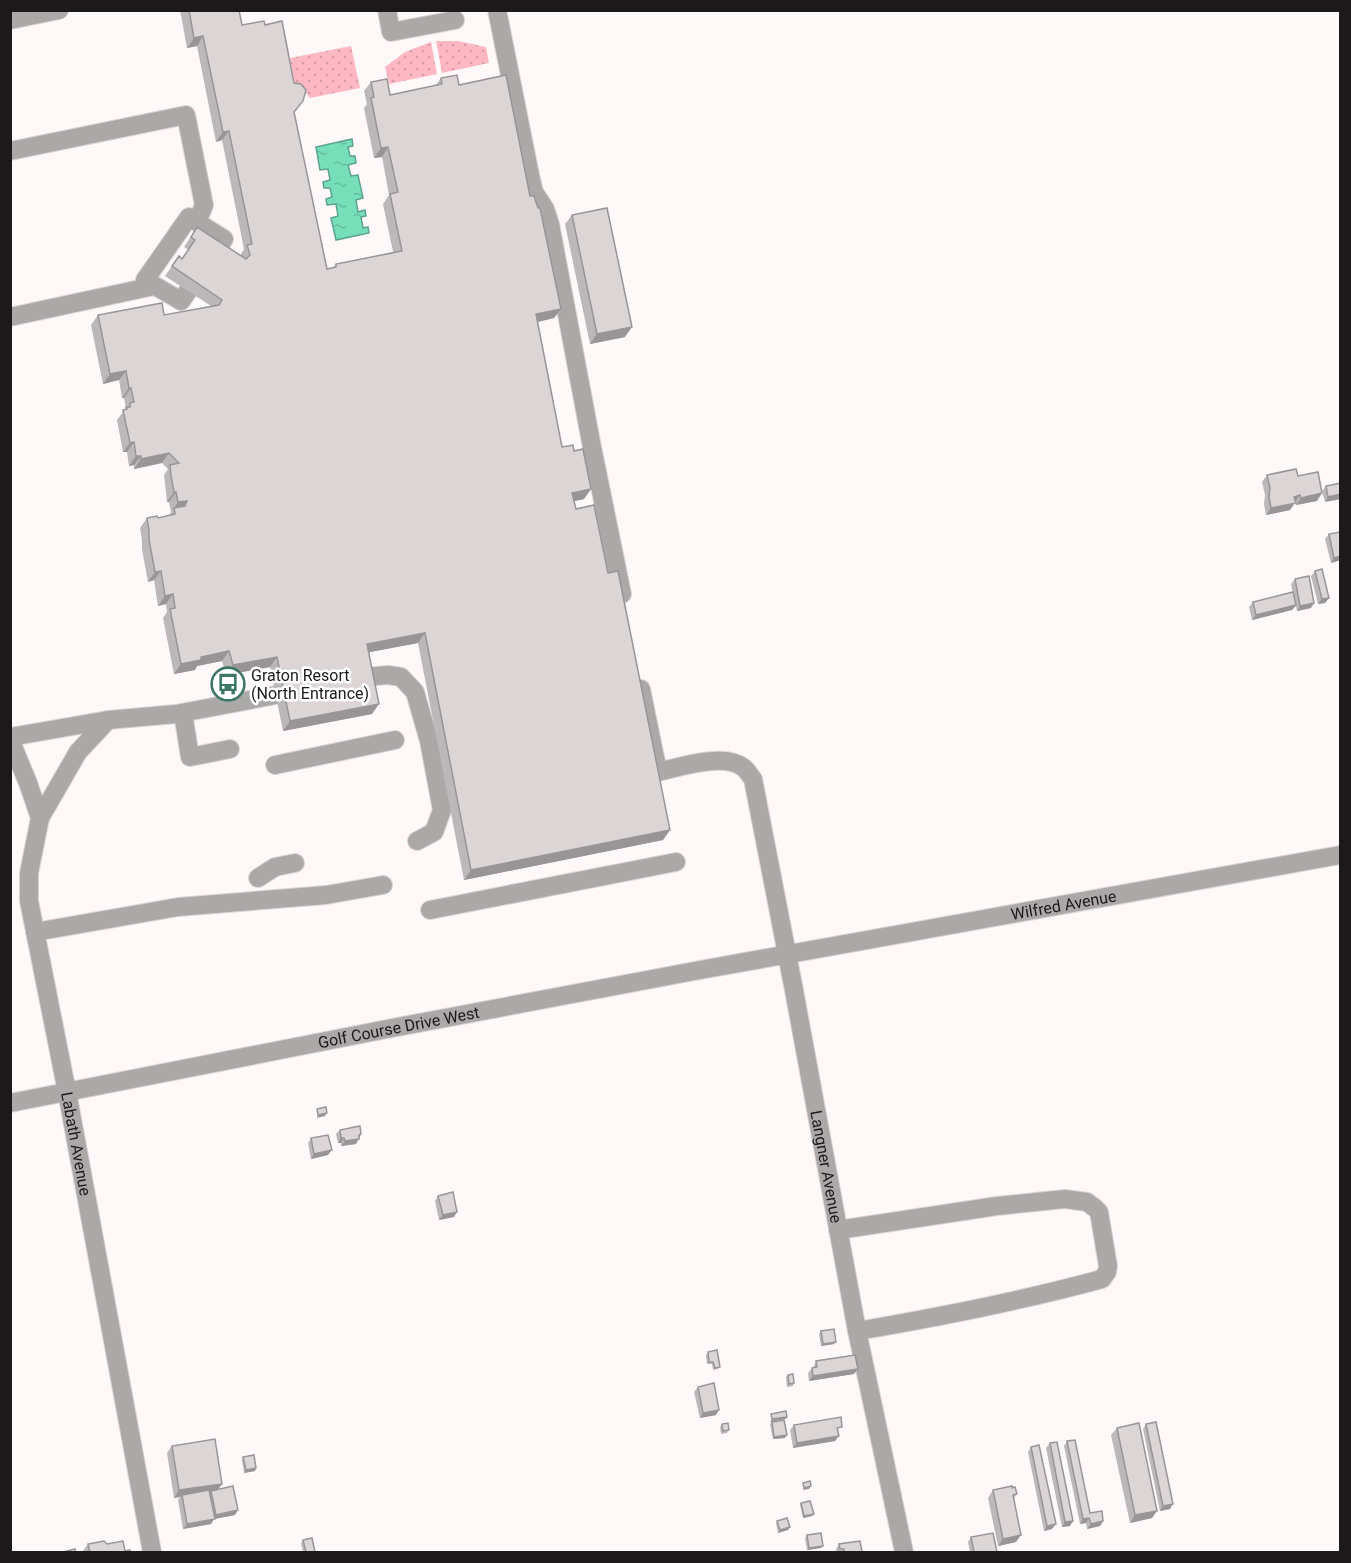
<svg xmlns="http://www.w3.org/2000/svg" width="1351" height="1563" viewBox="0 0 1351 1563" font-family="Roboto,sans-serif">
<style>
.grass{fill:url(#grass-dots)}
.water{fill:url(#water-ripples);stroke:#5ba38a;stroke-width:1.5}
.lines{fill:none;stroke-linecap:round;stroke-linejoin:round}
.minor-casing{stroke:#dad4d5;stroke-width:20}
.minor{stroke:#aba8a8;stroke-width:18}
.wall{fill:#bcb7b8}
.shaded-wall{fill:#999596}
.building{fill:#dbd5d6;stroke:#999596;stroke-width:1.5}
.labels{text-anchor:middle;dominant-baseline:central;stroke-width:5;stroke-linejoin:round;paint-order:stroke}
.poi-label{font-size:16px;fill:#1b1919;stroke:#fff;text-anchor:start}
.street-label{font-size:16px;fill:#1b1919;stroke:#fff}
</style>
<defs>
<pattern id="grass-dots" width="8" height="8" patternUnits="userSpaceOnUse" patternTransform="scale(1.5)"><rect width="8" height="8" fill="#fdb8c3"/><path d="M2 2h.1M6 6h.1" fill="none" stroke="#d89ea7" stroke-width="1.8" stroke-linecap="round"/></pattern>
<pattern id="water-ripples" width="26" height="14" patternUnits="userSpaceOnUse" patternTransform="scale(1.5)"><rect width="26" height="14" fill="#77deba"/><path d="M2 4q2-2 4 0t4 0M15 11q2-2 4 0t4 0" fill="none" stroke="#66be9f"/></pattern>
</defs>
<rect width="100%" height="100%" fill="#fef8f9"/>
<!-- grass -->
<path class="grass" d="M436 41H458L486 47 489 63 442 73Z
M431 42 437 74 389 84 385 67 405 52Z
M351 46 360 88 310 98 304 90 295 85 290 58Z"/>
<!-- water -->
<path class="water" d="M352 139 353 146 348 147 350 156H355L356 163 348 165 351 176 358 175 363 198 356 200 358 212 365 210 366 216 361 217 363 228 368 227 369 233 336 240 331 218 338 216 336 204 327 205 326 199 332 197 330 188H324L323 182 330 180 328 169 320 170 316 147Z"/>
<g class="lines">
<defs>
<g id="minor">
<path d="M387 10 391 32 455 20"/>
<path d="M497 10 530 175 534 192 545 209 550 224 591 442 622 594"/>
<path d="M10 20 59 10"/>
<path d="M10 151 186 115 204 205 197 222"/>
<path d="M188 291 181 301 145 280 189 217 224 239 214 253"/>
<path d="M10 317 154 286"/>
<path d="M364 677 388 675 401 677 415 692 429 741 442 810 434 832 417 841"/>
<path id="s1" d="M641 689 658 772C680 767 725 752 744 768 747 770 750 776 753 779L793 985 857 1331 904 1552"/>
<path d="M183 713 190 757 230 749"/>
<path d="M10 737 108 720 176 714 276 695"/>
<path id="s2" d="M10 739 28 783 40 818 29 873V901L67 1092 152 1552"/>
<path d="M275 765 395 740"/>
<path d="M40 818 78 752 108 720"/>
<path d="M258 878 275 867 295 863"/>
<path d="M430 910 676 862"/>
<path d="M35 932 178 907 326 895 383 885"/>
<path id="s3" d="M10 1103 387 1029 700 970 1340 855"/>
<path d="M838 1230 997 1206 1065 1199 1087 1202 1095 1208 1099 1212 1108 1266 1107 1272 1102 1279C1021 1301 939 1317 857 1331"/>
</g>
</defs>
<!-- minor casing -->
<use href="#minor" class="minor-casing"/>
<!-- minor -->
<use href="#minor" class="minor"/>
</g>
<!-- wall -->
<path class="wall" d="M180 10H239L242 25 294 113 327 269 333 268 336 264 393 252 383 204 389 195 382 157 374 158 364 108 367 104 364 91 371 82 390 95 436 85 441 78 459 85 530 196 561 309 554 318 537 322 562 447 574 451 591 489 584 499 574 501 576 509 608 573 670 830 663 840 464 880 418 643 369 652 372 714 283 731 270 667 226 675 222 661 197 666 195 670 174 674 163 618 167 612 166 604 158 606 154 580 148 582 142 549V540L140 528 147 518H158L169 516 171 512 169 502H167L164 475 168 469 162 463 134 469V465L129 466 127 452H123L117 420 126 408 124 398H122L119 380 103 384 91 325 98 315H164L211 306 165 276 179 256 182 259 189 250 184 247 197 227 241 256V254L244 249 222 140 216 142 197 46 187 48Z
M572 215 625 337 590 344 565 224Z
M1267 475 1298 476 1317 501 1296 505 1295 503 1290 510 1266 515 1264 504 1265 495 1262 482Z
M1341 483 1325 502 1322 491 1326 486Z
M1329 534 1341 560 1331 563 1325 539Z
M1315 571 1329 598 1325 603 1318 604 1311 576Z
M1295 579 1311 608 1297 611 1296 606 1292 610 1252 620 1249 607 1253 602 1293 595 1291 584Z
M340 1130 361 1134 356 1144 341 1146V1143H338L336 1134Z
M311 1138 328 1155 311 1159 308 1143Z
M438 1196 454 1217 439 1220 435 1201Z
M821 1331 834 1344 821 1346 819 1334Z
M708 1352 720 1367 718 1369 713 1370 712 1364H707L706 1355Z
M816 1361 854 1374 809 1381 808 1373 812 1368H813Z
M788 1375 794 1383 793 1386 787 1387 786 1377Z
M698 1387 716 1415 700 1418 694 1392Z
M772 1422 785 1438 773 1439 770 1424Z
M722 1424 729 1430 727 1433 721 1434 720 1427Z
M1146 1424 1170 1509 1160 1511 1143 1429Z
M794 1425 839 1432 835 1441 793 1448 790 1430Z
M1117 1428 1152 1518 1130 1523 1111 1435Z
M1067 1441 1090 1513 1103 1521 1100 1526 1087 1529 1086 1523 1080 1524 1064 1446Z
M1050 1443 1070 1526 1062 1527 1046 1448Z
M172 1446 218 1489 235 1515 214 1519 211 1524 183 1529 178 1500 180 1497 174 1498 167 1453Z
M1031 1447 1052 1529 1044 1531 1028 1452Z
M243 1457 256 1468 255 1471 244 1473 242 1460Z
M993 1490 1017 1494 1014 1498 1016 1542 998 1546 988 1498Z
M801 1503 814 1514 812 1516 803 1518 800 1505Z
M777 1521 790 1527 788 1530 778 1533 776 1523Z
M807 1535 821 1548 807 1550 805 1538Z
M971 1537 996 1552H970L968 1542Z
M303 1540 315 1552H303L301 1543Z
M88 1544H107L125 1551 130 1552H83V1551Z
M839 1544 862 1552H837L836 1549Z"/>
<!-- shaded-wall -->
<path class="shaded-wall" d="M203 36 197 46 187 48 194 38Z
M229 131 222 140 216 142 223 132Z
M388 147 382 157 374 158 381 148Z
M561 309 554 318 529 324 536 314Z
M632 327 625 337 590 344 597 334Z
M126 371 119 380 103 384 110 374Z
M129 388H131L124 398H122Z
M134 442 127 452H123L130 443Z
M169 453 162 463 134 469 141 459Z
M136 456H141L134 465 129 466Z
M591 489 584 499 566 503 572 493Z
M174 492H176L169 502H167Z
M1322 493 1317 501 1296 505 1301 498Z
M1341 494V499L1325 502 1328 497Z
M1300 495 1290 510 1266 515 1271 508 1294 497Z
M187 501 180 511 174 508 178 502Z
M1341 556V560L1331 563 1334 558Z
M161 571 154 580 148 582 155 572Z
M173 594 166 604 158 606 165 596Z
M1329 598 1325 603 1318 604 1322 599Z
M1314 603 1311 608 1297 611 1300 606Z
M1296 605 1292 610 1252 620 1256 615Z
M425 633 418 643 360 654 367 644Z
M229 651 222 661 197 666 195 670 174 674 181 664 201 657Z
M277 657 270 667 226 675 233 665Z
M379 704 372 714 283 731 290 721Z
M670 830 663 840 464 880 471 870Z
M327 1113 325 1116 317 1118 318 1115Z
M361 1134 356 1144 341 1146 345 1141Z
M341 1138H344L341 1143H338Z
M332 1150 328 1155 311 1159 314 1154Z
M457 1212 454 1217 439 1220 443 1215Z
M836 1342 834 1344 821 1346 823 1344Z
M858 1369 854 1374 809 1381 813 1376Z
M719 1410 716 1415 700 1418 703 1413Z
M787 1417 786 1419 770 1422 772 1419Z
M787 1435 785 1438 773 1439 774 1437Z
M839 1436 835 1441 793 1448 797 1443Z
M256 1468 255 1471 244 1473 246 1470Z
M222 1484 217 1491 182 1496V1495L180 1497 174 1498 179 1490Z
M811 1486 809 1489 803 1490 804 1488Z
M1173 1504 1170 1509 1160 1511 1163 1506Z
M238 1510 235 1515 214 1519 211 1524 183 1529 187 1524 212 1519 216 1515Z
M1157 1511 1152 1518 1130 1523 1135 1515Z
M814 1514 812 1516 803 1518 804 1516Z
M1089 1518 1086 1523 1080 1524 1083 1519Z
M1073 1521 1070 1526 1062 1527 1065 1522Z
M1103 1521 1100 1526 1087 1529 1091 1524Z
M1056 1524 1052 1529 1044 1531 1047 1526Z
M790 1527 788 1530 778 1533 780 1530Z
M1021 1535 1016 1542 998 1546 1003 1539Z
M823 1546 821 1548 807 1550 809 1548Z"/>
<!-- building -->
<path class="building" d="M189 10H239L242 25 264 21 265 25 282 21 294 83 301 84 306 90 303 101 294 112 327 269 336 267V264L402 251 390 194 398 192 388 147 381 148 371 98 374 97 371 82 387 79 390 95 442 84 441 78 457 75 459 85 506 75 530 196H534L538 208H540L561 309 536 314 562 447 573 445 574 451 583 449 591 489 572 493 576 509 594 505 608 573 618 571 670 830 471 870 425 633 367 644 379 704 290 721 277 657 233 665 229 651 201 657V660L181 664 170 609 175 608 173 594 165 596 161 571 155 572 149 540V530L147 518 157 516 158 518 175 514 174 508 185 506 187 501 178 502 176 492H174L171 476 170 465 179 463 169 453 141 459V456H136L134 442 130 443 123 410 127 409 126 407H130V403L134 402 131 388H129L126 371 110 374 98 315 162 303 164 315 219 305 222 300 172 266 179 256 182 259 195 240 191 237 197 227 246 259 250 255 247 245 252 244 229 131 223 132 203 36 194 38Z
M607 208 632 327 597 334 572 215Z
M1296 469 1298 476 1318 472 1322 493 1301 498 1300 495 1294 497 1296 503 1271 508 1269 497 1270 488 1267 475Z
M1341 483V494L1328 497 1326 486Z
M1340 532 1341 537V556L1334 558 1329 534Z
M1322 569 1329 598 1322 599 1315 571Z
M1309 576 1314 603 1300 606 1295 579Z
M1293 592 1296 605 1256 615 1253 602Z
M326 1107 327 1113 318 1115 317 1109Z
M360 1126 361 1134 359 1135V1139L345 1141 344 1138H341L340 1130Z
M328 1135 332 1150 314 1154 311 1138Z
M453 1192 457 1212 443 1215 438 1196Z
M834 1329 836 1342 823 1344 821 1331Z
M717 1350 720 1367 715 1368 713 1362H709L708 1352Z
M855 1355 858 1369 813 1376 812 1368 817 1367 816 1361Z
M793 1374 794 1383 789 1384 788 1375Z
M714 1383 719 1410 703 1413 698 1387Z
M786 1411 787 1417 772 1419 771 1414Z
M841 1417 842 1427 837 1428 839 1436 797 1443 794 1425Z
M784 1420 787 1435 774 1437 772 1422Z
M1156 1422 1173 1504 1163 1506 1146 1424Z
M728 1423 729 1430 723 1431 722 1424Z
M1139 1423 1157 1511 1135 1515 1117 1428Z
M215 1439 222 1484 179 1490 172 1446Z
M1075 1440 1090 1513 1102 1511 1103 1521 1091 1524 1089 1518 1083 1519 1067 1441Z
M1057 1442 1073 1521 1065 1522 1050 1443Z
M1039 1445 1056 1524 1047 1526 1031 1447Z
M254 1455 256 1468 246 1470 243 1457Z
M810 1481 811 1486 804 1488 803 1483Z
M233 1486 238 1510 216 1515 211 1491Z
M1012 1486V1488L1015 1487 1017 1494 1013 1495 1021 1535 1003 1539 993 1490Z
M209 1490 215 1519 187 1524 182 1495Z
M810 1501 814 1514 804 1516 801 1503Z
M787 1518 790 1527 780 1530 777 1521Z
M821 1533 823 1546 809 1548 807 1535Z
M993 1533 997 1552H974L971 1537Z
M312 1538 315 1552H306L303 1540Z
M104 1541 107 1544 123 1541 125 1551 130 1550V1552H90L88 1544Z
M860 1541 862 1552H844V1549H840L839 1544Z
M75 1549 76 1552H63Z"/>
<!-- icons -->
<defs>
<symbol id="bus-ring" viewBox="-11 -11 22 22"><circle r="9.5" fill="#fff" stroke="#3c7863" stroke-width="1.5"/><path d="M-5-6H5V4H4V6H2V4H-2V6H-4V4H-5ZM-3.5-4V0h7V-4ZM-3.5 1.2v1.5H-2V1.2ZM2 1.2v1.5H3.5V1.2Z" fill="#3c7863"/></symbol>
</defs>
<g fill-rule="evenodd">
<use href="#bus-ring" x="209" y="665" width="38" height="38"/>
</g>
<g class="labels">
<!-- poi labels -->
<g class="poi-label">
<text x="251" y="675">Graton Resort<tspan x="251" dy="18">(North Entrance)</tspan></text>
</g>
<!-- street labels -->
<g class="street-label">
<text stroke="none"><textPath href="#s3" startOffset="1072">Wilfred Avenue</textPath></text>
<text stroke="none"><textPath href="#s3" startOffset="396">Golf Course Drive West</textPath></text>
<text stroke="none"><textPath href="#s2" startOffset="416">Labath Avenue</textPath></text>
<text stroke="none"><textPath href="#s1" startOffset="582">Langner Avenue</textPath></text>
</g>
</g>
<!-- border -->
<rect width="1351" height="1563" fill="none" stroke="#1b1919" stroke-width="24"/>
</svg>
